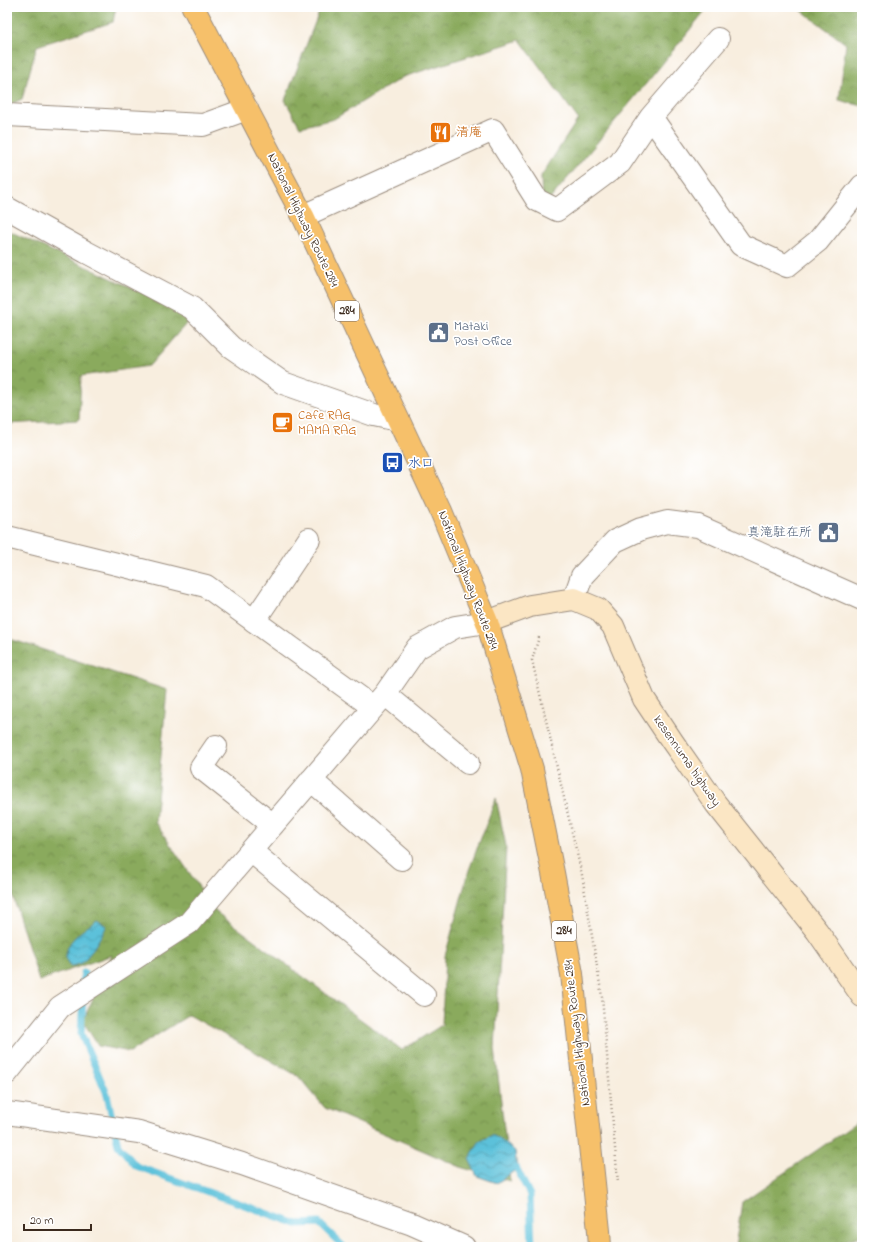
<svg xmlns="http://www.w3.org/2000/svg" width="869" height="1254" viewBox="0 0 869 1254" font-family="'Indie Flower','Klee One',sans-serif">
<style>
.forest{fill:url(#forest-crowns);stroke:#626a3e}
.water{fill:url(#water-waves);stroke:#4c767c}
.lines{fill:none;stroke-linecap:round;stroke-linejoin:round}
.stream{stroke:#5cc1da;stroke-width:7}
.street-casing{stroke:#9a8c7e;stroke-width:24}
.secondary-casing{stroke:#9a8c7e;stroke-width:24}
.highway-casing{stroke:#9a8c7e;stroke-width:24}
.path{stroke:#9a8c7e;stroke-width:2.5;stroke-dasharray:1 3;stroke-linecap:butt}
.street{stroke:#fff;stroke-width:22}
.secondary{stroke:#fbe6c4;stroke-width:22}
.highway{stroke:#f6c06b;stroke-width:22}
.labels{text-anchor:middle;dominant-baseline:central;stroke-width:3.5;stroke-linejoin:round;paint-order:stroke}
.shield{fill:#fff;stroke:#766a62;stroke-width:1}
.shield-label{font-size:12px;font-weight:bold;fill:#3b2a1e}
.food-label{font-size:13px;fill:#c56008;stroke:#fff;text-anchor:start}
.street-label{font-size:13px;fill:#3b2a1e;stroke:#fff}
.service-label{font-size:13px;fill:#4e5e75;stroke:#fff;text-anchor:start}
.transit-label{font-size:13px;fill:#164399;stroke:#fff;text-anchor:start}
</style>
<defs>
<pattern id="forest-crowns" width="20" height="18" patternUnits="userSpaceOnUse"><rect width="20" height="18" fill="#8aaa5d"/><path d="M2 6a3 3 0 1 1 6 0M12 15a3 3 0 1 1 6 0" fill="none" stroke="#728b4c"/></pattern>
<pattern id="water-waves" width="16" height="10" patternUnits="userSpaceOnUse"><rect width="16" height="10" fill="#5cc1da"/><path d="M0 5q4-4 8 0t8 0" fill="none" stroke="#4d9db0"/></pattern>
</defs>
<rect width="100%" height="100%" fill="#fff"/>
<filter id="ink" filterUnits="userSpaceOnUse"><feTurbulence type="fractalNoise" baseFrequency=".025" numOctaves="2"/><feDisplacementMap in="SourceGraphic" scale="8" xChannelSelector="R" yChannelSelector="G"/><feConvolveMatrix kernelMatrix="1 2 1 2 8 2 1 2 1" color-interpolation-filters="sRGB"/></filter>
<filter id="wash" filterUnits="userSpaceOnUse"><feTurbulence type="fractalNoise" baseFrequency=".012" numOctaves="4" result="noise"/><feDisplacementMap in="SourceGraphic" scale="16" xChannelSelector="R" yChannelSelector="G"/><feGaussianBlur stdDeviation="0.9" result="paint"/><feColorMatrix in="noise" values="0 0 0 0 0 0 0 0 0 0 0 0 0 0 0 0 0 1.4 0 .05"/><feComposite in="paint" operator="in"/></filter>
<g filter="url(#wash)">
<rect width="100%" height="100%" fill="#f8eedf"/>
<!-- forest -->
<path class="forest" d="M7 7H116L113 22 37 46 22 99 7 106Z
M321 7H708L659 68 542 209 541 176 578 119 520 40 403 77 334 119 300 127 285 100Z
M797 7H862V106L839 100 846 44Z
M7 230 193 316 149 366 81 376 79 420 7 424Z
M7 638 167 690 155 822 216 912 402 1050 442 1025 445 956 469 870 496 798 506 846 495 1049 510 1181 463 1168 325 1108 298 1076 189 1015 130 1052 98 1046 83 1021 112 955 39 981 10 887 7 886Z
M862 1119V1236L821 1247H735L742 1202Z"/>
<!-- water -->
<path class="water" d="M97 920 107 926 92 951 82 963 70 967C68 963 65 959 66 955 67 939 85 929 97 920Z
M492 1135 498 1138 515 1151 517 1169 497 1183 477 1176 469 1159 479 1142Z"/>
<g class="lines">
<!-- stream -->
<path class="stream" d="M83 987 84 973
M83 997 81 1034 107 1094 118 1145 136 1166 297 1224 319 1223 344 1247
M517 1169 530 1195 532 1247"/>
</g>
</g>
<g filter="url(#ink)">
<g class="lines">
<defs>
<path id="street" d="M7 115 203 125 247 109
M651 117 718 39
M7 208 86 252 192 308 231 347 283 383 374 415 398 420
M303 216 493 130 537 200 557 210 620 163 651 117 741 245 787 266 818 241 862 186
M7 537 206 586 373 707
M574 599 582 576 615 541 641 529 667 522 698 526 862 599
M254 621 309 539
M385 694 468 763
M216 746 201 768 273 825
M311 780 401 859
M251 851 424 995
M7 1073 60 1007 189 923 385 694 417 648 455 627 487 622
M7 1113 139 1132 242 1164 412 1224 464 1247"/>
<path id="secondary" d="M487 622 530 606 574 599 598 609 613 626 644 699 672 741 716 804 817 931 862 996"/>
<path id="highway" d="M193 7 303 216 441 511 487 622 532 769 553 873 572 974 599 1231 600 1247"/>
</defs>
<!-- street casing -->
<use href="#street" class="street-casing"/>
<!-- secondary casing -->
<use href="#secondary" class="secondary-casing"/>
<!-- highway casing -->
<use href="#highway" class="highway-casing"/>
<!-- path -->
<path class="path" d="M539 637 532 660 582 875 602 997 618 1183"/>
<!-- street -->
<use href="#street" class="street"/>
<!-- secondary -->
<use href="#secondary" class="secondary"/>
<!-- highway -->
<use href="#highway" class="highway"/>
</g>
</g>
<!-- icons -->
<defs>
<symbol id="restaurant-square" viewBox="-11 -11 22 22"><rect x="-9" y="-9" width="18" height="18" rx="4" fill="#e8710a" stroke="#fff"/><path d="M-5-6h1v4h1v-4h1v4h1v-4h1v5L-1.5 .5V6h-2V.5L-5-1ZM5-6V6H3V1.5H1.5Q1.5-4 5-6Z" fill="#fff"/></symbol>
<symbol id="civic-square" viewBox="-11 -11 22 22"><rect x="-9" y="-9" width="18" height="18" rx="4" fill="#5c6f8a" stroke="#fff"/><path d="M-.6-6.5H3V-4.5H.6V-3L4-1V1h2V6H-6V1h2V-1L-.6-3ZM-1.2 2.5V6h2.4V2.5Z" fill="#fff"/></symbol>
<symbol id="cafe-square" viewBox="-11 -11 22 22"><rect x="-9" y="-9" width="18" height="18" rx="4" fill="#e8710a" stroke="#fff"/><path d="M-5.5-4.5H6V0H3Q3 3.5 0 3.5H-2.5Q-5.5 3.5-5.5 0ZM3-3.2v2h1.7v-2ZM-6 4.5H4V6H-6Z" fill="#fff"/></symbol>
<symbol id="bus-square" viewBox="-11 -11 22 22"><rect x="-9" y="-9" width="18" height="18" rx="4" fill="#1a4fb4" stroke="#fff"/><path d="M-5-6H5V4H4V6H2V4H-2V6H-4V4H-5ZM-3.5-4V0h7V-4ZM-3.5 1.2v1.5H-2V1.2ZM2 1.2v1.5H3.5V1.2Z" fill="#fff"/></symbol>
</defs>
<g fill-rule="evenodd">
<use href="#restaurant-square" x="428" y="120" width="25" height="25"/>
<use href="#civic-square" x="426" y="320" width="25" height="25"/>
<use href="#cafe-square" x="270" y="410" width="25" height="25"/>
<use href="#bus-square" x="380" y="450" width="25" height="25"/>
<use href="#civic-square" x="816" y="520" width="25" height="25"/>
</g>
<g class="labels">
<!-- shield labels -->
<g class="shield">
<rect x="335" y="301" width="24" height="20" rx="3"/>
<rect x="552" y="921" width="24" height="20" rx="3"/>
</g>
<g class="shield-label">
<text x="347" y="311">284</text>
<text x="564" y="931">284</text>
</g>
<!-- food labels -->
<g class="food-label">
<text x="456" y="132">清庵</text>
<text x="298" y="415">Cafe RAG<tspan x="298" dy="15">MAMA RAG</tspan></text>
</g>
<!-- street labels -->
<g class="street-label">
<text transform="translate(303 220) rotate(64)">National Highway Route 284</text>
<text transform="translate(468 580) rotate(69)">National Highway Route 284</text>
<text transform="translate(687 761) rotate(55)">kesennuma highway</text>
<text transform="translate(577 1033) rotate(-97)">National Highway Route 284</text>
</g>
<!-- service labels -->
<g class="service-label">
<text x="454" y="326">Mataki<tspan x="454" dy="15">Post Office</tspan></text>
<text x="812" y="532" text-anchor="end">真滝駐在所</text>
</g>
<!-- transit labels -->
<g class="transit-label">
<text x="408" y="463">水口</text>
</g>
</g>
<!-- margin -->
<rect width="869" height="1254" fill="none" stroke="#fff" stroke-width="24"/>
<!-- scale -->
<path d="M24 1224v6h67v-6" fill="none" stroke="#3b2a1e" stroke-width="2"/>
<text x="30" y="1224" font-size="12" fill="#3b2a1e" stroke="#ffffff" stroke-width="3" paint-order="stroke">20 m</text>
</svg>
